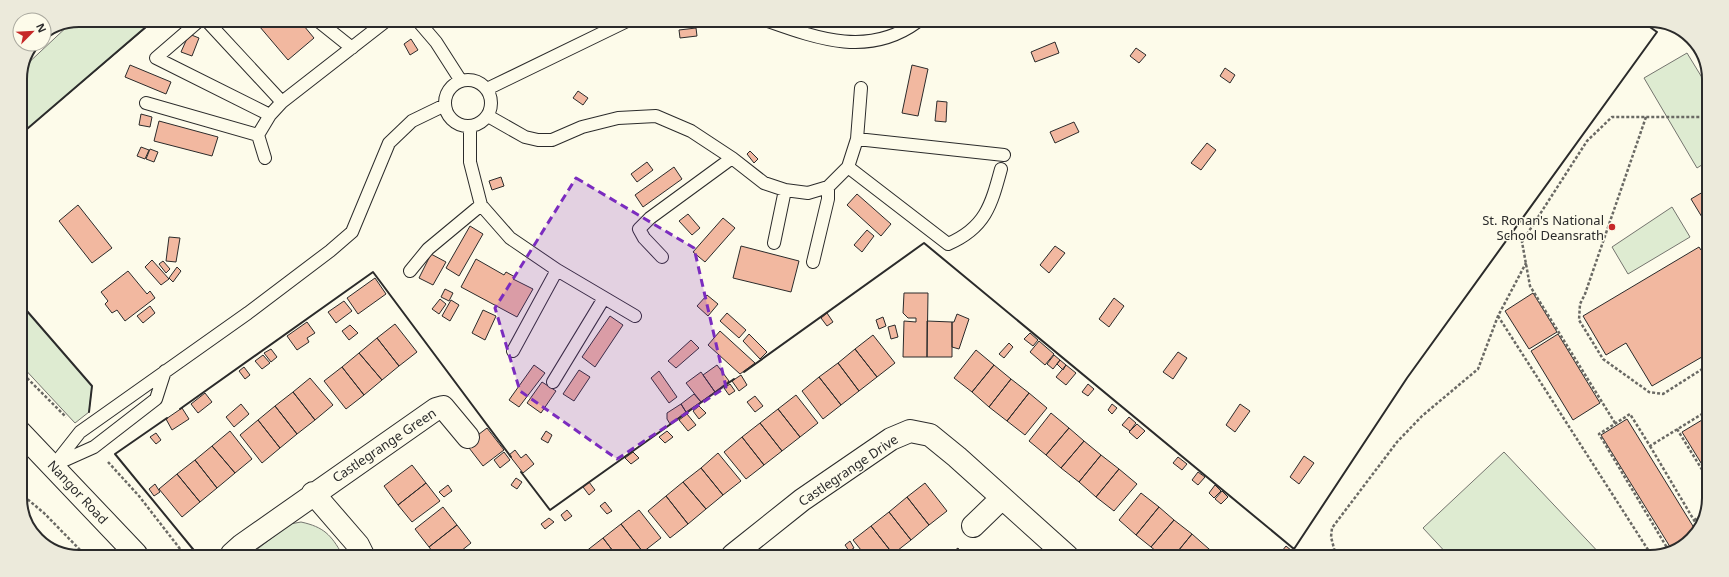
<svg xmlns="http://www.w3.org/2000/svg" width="1729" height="577" viewBox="0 0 1729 577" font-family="'Noto Sans',sans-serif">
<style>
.green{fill:#deebd1;stroke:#74746e}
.building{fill:#f2b8a0;stroke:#2b2b2b}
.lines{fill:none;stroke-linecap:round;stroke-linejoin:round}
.lane-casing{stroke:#2b2b2b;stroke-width:14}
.street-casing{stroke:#2b2b2b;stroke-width:24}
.secondary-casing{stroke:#2b2b2b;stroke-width:24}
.path{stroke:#6a6964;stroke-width:2.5;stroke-dasharray:3 2;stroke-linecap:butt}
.lane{stroke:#fdfbea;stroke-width:12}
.street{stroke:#fdfbea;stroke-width:22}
.secondary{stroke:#fdfbea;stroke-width:22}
.wall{stroke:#2b2b2b;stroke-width:2}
.marked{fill:#7b2cbf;fill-opacity:0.2;stroke:#7b2cbf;stroke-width:3;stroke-dasharray:8 5;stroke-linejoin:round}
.poi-dot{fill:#c62828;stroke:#fdfbea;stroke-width:1.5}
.labels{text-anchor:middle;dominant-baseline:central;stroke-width:3;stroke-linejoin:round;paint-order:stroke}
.poi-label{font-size:13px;fill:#2b2b2b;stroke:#fdfbea;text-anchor:end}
.street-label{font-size:13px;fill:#2b2b2b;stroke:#fdfbea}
.rim{fill:none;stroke:#2b2b2b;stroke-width:2}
</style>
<rect width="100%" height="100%" fill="#fdfbea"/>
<!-- green -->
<path class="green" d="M79 20H155L20 135V76L24 67 71 23Z
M1687 53 1709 89 1708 161 1697 168 1644 78Z
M1672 207 1690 237 1628 274 1612 247Z
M20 303 92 386 89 412 75 423 20 364Z
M1504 452 1603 557H1450L1423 528Z
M301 522C324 527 331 535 342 554H251L290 524Z"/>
<!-- building -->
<path class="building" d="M254 20H299L314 38 288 60Z
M696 28 697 36 680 38 679 30Z
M189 34 199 38 192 56 181 52Z
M411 39 418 50 410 55 404 44Z
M1055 42 1059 53 1035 62 1031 52Z
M1136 48 1146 55 1139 63 1130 56Z
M130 65 171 82 166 94 125 77Z
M912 65 928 69 918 116 902 113Z
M1225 68 1235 75 1230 83 1220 76Z
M578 91 588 98 583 105 573 98Z
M937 101 947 102 946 122 935 121Z
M141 114 152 117 150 127 139 125Z
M159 121 218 137 212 156 154 141Z
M1074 122 1079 132 1055 143 1050 132Z
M1207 143 1216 150 1201 170 1191 163Z
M141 147 149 150 145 159 137 156Z
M150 149 158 152 154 162 146 159Z
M750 151 758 159 754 163 747 154Z
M647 162 653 170 637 182 631 174Z
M674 167 682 179 643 207 635 195Z
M501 177 504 186 492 190 489 181Z
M1708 189V227L1691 199Z
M857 194 891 224 881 236 847 205Z
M78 205 112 248 92 263 59 221Z
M688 214 700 228 692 235 679 221Z
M723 218 735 228 705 262 693 252Z
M470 226 483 234 459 276 446 268Z
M867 230 874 236 862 252 854 245Z
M169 237 180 238 176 262 166 261Z
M741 246 799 261 791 292 733 278Z
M1055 246 1065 253 1049 273 1040 265Z
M1708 246 1707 354 1652 386 1626 343 1606 355 1583 316 1699 247 1701 250Z
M431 254 446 262 433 285 419 278Z
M476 259 504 275 506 272 515 277 513 279 533 289 517 317 461 287Z
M152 260 169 279 161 285 145 267Z
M163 261 170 269 166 273 159 264Z
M177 267 181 271 173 282 169 278Z
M128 271 147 294 150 291 155 298 125 321 117 310 112 313 105 304 108 301 101 292Z
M375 278 386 294 358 314 347 298Z
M445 289 453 293 449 301 441 297Z
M904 293H928L927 357H903L904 321 916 322V318H908L903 313Z
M1533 293 1557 332 1529 349 1505 311Z
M707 295 718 304 708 316 697 306Z
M1114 298 1124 306 1109 327 1099 319Z
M440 299 446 304 439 314 432 309Z
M451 300 459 305 450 321 442 316Z
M344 301 352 311 336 323 328 312Z
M150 306 155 313 143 323 137 316Z
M483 310 496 316 485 340 472 333Z
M727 313 746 330 739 338 720 321Z
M827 313 833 322 827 326 821 318Z
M957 314 969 319 959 349 952 347V322H954Z
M610 316 623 325 595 367 582 357Z
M883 317 886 326 879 329 876 320Z
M927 321 952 322V357H927Z
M307 322 315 333 307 338 309 342 297 350 287 336Z
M395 324 417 352 399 366 377 338Z
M350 325 358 333 349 340 342 331Z
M895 325 898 337 891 339 888 327Z
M720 331 755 363 740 374 708 345Z
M1030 333 1038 340 1033 346 1024 339Z
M749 334 767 352 760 359 743 341Z
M1558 334 1600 403 1573 420 1531 351Z
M873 335 895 363 877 377 855 349Z
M377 338 399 366 382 380 359 353Z
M691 340 699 348 676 368 668 361Z
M1039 341 1054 354 1045 365 1030 352Z
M1009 343 1013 347 1004 358 999 354Z
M271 349 277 357 271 362 264 353Z
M855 349 877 377 859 391 838 363Z
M976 350 994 365 972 392 954 378Z
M1178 352 1187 358 1173 379 1163 372Z
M359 353 382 380 364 395 342 367Z
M263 355 270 363 262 369 255 361Z
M1054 355 1060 360 1053 369 1047 364Z
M1060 360 1066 365 1063 370 1057 364Z
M838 363 859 391 841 405 819 377Z
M534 365 545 373 519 407 509 400Z
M717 365 729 381 715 392 703 375Z
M994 365 1011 379 989 407 972 392Z
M1066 365 1076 373 1066 385 1056 377Z
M244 367 250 375 245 379 239 371Z
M342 367 364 395 346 409 324 381Z
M579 370 590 377 574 401 563 394Z
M659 371 677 397 669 403 651 378Z
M701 372 715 392 701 402 686 383Z
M741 375 747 385 739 391 732 381Z
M819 377 841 405 823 419 802 391Z
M310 378 333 405 315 420 293 392Z
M1011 379 1029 393 1007 421 989 407Z
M542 382 556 391 541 413 527 403Z
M730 384 735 391 729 395 724 388Z
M1088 384 1094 389 1088 396 1082 392Z
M293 392 315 420 297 434 275 406Z
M205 393 212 402 198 413 191 404Z
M1029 393 1047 408 1025 435 1007 421Z
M694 394 701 402 686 412 681 404Z
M796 395 818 423 800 437 778 409Z
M755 396 763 406 755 412 747 402Z
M241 404 249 414 234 427 226 417Z
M681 404 686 412 670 424 667 419V413Z
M1112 404 1117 408 1112 414 1108 410Z
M1240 404 1250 411 1235 432 1226 425Z
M275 406 297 434 280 448 258 420Z
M699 406 706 413 699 419 693 411Z
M182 408 189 419 172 430 166 419Z
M778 409 800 437 782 451 760 423Z
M1051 413 1069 428 1046 455 1029 441Z
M687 414 696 425 688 431 679 420Z
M1129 417 1136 423 1130 431 1122 425Z
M1707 417 1706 471 1682 432Z
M1627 419 1696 531 1686 545 1672 550 1601 435Z
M258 420 280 448 262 463 240 435Z
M760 423 782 451 764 465 742 437Z
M1137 424 1145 431 1137 439 1129 432Z
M487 428 504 450 483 466 466 444Z
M1069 428 1084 441 1061 468 1046 455Z
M230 431 252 459 235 473 212 446Z
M546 431 552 435 548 443 541 439Z
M667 431 673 437 665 443 659 437Z
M156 433 161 440 156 444 150 437Z
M742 437 764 465 746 479 724 452Z
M1084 441 1101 455 1079 482 1061 468Z
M212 446 235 473 217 488 195 460Z
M515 450 521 458 526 454 534 464 523 473 509 455Z
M504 452 510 460 500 468 494 460Z
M633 452 639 458 631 464 625 458Z
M718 453 741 481 723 495 701 468Z
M1101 455 1119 469 1096 497 1079 482Z
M1304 456 1314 463 1299 484 1290 477Z
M1178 457 1187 464 1182 470 1173 463Z
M195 460 217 488 200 502 177 474Z
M412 465 426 483 398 505 384 486Z
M701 468 723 495 706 509 683 482Z
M1119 469 1137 484 1114 511 1096 497Z
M1198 472 1205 477 1198 485 1192 480Z
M177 474 200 502 182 517 159 489Z
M516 478 522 482 517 489 511 485Z
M589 482 595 490 589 495 583 487Z
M683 482 706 509 688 524 666 496Z
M426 483 440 501 412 522 398 505Z
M925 483 947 511 929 525 907 497Z
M155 484 160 492 154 496 149 489Z
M448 485 452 491 444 497 439 492Z
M1215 485 1221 491 1214 498 1209 493Z
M1222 491 1228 497 1221 504 1215 499Z
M1141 493 1159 507 1136 535 1119 520Z
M666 496 688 524 670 538 648 511Z
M907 497 929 525 911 540 889 512Z
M605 502 612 511 607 514 600 506Z
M443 507 457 525 429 547 415 529Z
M1159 507 1174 520 1151 547 1136 535Z
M567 510 572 516 565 521 561 515Z
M639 510 661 538 643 552 621 524Z
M889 512 911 540 893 554 871 526Z
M549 518 554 522 545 529 541 524Z
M1174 520 1192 534 1174 556H1162L1151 547Z
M621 524 643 552 639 555H616L603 538Z
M457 525 471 543 456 555H435L429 547Z
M871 526 893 554 891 556 865 555 853 540Z
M1192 534 1209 549 1203 556H1174Z
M603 538 616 555H587L585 552Z
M850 541 854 548 849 551 845 545Z
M1286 546 1298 556H1278Z
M958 548 963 556H953L951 553Z
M1209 549 1218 556H1203Z"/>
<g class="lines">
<defs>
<path id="lane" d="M200 20 156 58 270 115
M206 20 282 102
M317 20 352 48
M418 21 436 42 461 81
M768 21C819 39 869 57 917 22
M445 103a23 23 0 1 1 46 0a23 23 0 1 1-46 0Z
M487 89 627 21
M146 103 258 135
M488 116 525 137 538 140H552L582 127 618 118 656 116 691 131 732 158 764 183 785 190 808 193 828 187 848 167 857 139 861 88
M470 126V162L481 205 510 238 557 270 635 316
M857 139 1004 155
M265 158 258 135 270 115 282 102 386 21
M848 167 948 244C985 228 991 206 1001 169
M774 243 785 190
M662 257 644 238 639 229 650 218 732 158
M813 262 828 199V187
M410 271 428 249 481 205
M513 351 557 270
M553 382 604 298
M56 464 94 447 156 399 165 371
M54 465 80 432 248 313 330 251 352 232 389 143 412 121 445 105"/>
<path id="street" d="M313 493 358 545 363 555
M973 526 1002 498
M232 554 242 545 436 409 443 407 468 437
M733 555 802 500 891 439 910 431 930 435 957 457 1067 556"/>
<path id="secondary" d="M20 432 136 554"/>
</defs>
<!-- lane casing -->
<use href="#lane" class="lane-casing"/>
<!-- street casing -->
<use href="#street" class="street-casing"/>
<!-- secondary casing -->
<use href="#secondary" class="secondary-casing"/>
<!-- path -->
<path class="path" d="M1646 117 1585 294 1580 304 1579 320 1603 359 1649 392 1663 394 1707 366
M1498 316 1652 556
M1704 368 1707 387
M20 371 66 417
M1615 423 1530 286 1522 242 1587 141 1612 117H1709
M1677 429 1706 476
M1650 446 1698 527
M108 462 139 496 184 554
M20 493 44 513 84 554
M1694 520 1706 513
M1669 551 1599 434 1630 414 1650 446 1707 411
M1336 556 1331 537 1332 528 1397 442 1422 416 1478 369 1498 316 1526 263"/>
<!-- lane -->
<use href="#lane" class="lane"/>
<!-- street -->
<use href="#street" class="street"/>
<!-- secondary -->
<use href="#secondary" class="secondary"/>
<!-- wall -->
<path class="wall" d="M20 135 154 20
M20 303 92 386 89 412
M744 372 924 243 1294 549 1407 378 1657 32 1644 23
M180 409 373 272 511 457
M167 418 115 454 197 554
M521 472 550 510 734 379"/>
</g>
<!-- marked area -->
<path class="marked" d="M576 178 694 248 726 387 617 459 520 391 495 308Z"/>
<!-- markers -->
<circle class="poi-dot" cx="1612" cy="227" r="4"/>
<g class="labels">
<!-- poi labels -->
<g class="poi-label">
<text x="1604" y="220">St. Ronan's National<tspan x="1604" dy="15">School Deansrath</tspan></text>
</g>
<!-- street labels -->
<g class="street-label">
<text transform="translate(384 445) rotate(-34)">Castlegrange Green</text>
<text transform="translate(848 470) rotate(-34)">Castlegrange Drive</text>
<text transform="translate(78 492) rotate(47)">Nangor Road</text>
</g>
</g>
<!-- crop -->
<path d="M0 0H1729V577H0ZM79 27H1650A52 52 0 0 1 1702 79V498A52 52 0 0 1 1650 550H79A52 52 0 0 1 27 498V79A52 52 0 0 1 79 27Z" fill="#eceadb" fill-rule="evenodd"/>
<path class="rim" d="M79 27H1650A52 52 0 0 1 1702 79V498A52 52 0 0 1 1650 550H79A52 52 0 0 1 27 498V79A52 52 0 0 1 79 27Z"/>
<!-- north arrow -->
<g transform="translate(32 32) rotate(66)"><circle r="19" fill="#fdfbea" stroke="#a9a89e"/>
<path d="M0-3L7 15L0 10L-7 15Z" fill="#c62828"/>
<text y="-6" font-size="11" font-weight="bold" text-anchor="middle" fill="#2b2b2b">N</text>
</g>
</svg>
